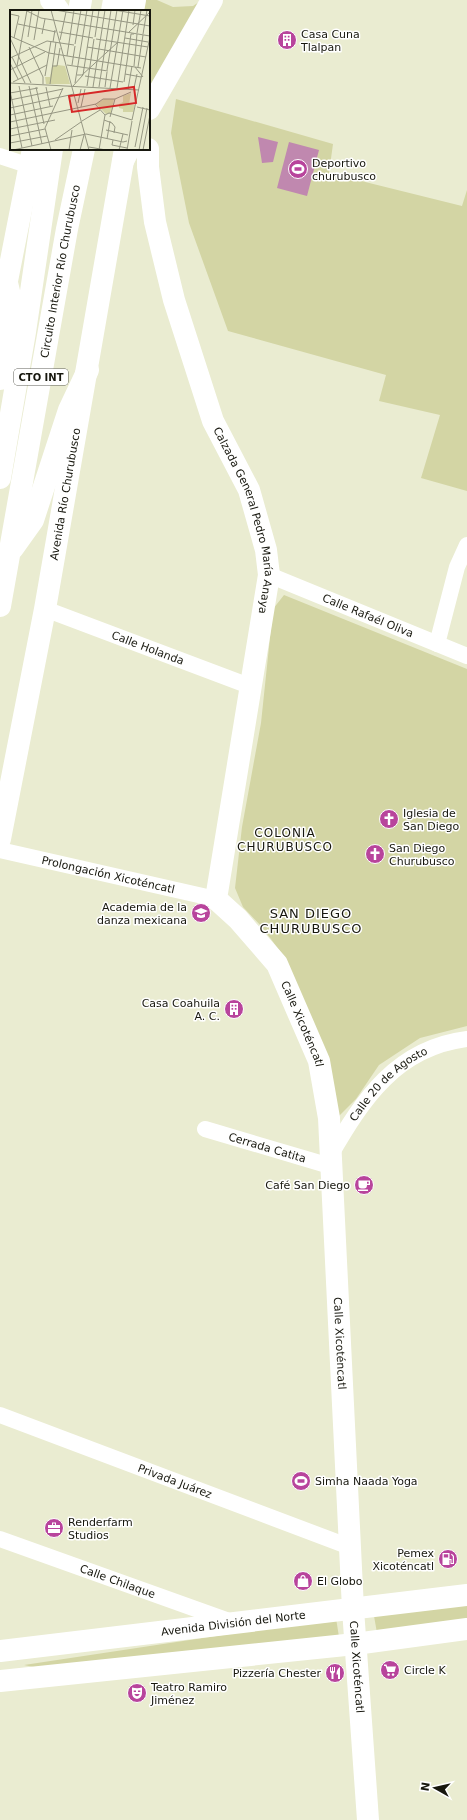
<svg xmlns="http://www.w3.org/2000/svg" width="467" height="1820" viewBox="0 0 467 1820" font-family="'DejaVu Sans',sans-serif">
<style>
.green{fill:#d3d5a4}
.water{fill:#c088af}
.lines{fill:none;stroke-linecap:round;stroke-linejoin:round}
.street{stroke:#fff;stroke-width:16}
.secondary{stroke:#fff;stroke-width:22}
.highway{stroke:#fff;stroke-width:22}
.labels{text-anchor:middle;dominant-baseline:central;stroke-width:3;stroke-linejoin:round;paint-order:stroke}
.shield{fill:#fff;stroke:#5d5d56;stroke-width:1}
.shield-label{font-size:10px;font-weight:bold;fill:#17170e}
.poi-label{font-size:11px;fill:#17170e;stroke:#fff;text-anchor:start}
.street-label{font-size:11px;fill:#17170e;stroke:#fff}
.neighbourhood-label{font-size:12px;letter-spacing:1px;fill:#17170e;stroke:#fff}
.quarter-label{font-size:13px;letter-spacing:1px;fill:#17170e;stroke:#fff}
.inset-road{fill:none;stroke:#969783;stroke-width:1}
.view{fill:#d62828;fill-opacity:0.15;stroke:#d62828;stroke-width:2}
.inset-edge{fill:none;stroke:#17170e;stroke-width:2}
</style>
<rect width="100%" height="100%" fill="#eaecd1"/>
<!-- green -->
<path class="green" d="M142 0H157L173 7 193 6 202 0 149 99V11H140Z
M176 99 333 144 329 173 462 206 467 190V491L421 478 440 415 379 401 386 375 228 331 189 223 171 133Z
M284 595 467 669V1026L420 1038 379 1065 356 1099 335 1120 285 958 262 927 243 907 235 888 242 827 261 723 273 609Z
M467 1605V1621L377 1633 374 1616Z
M336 1618 339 1637 38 1668 24 1665Z"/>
<!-- water -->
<path class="water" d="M258 137 278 142 273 162 262 163Z
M289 142 319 150 307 196 277 188Z"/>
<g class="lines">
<!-- street -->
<g class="street">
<path d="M0 156 30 166"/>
<path id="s1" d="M269 575 467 656"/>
<path id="s2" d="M45 609 252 687"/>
<path d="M437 644 457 567 467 545"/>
<path id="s3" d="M0 850 216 899"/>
<path id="s4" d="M205 1129 330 1166"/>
<path id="s5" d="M330 1156C363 1099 396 1048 467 1039"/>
<path id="s6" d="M0 1415 350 1547"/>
<path id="s7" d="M0 1539 232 1622"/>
</g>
<!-- secondary -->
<g class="secondary">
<path d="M133 11 135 0"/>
<path id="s8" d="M148 149V167L155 222 174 300 213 421 249 490 266 550 269 575 216 899 238 919 277 964 319 1061 329 1118 353 1609 368 1820"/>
<path d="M3 301 33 149"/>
<path id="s9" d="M0 839 45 609 125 149"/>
<path id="s10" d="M0 1651 467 1595"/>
<path d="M0 1681 355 1644 467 1629"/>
</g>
<!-- highway -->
<g class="highway">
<path d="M51 0 59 11"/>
<path d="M79 11 81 0"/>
<path d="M112 11 114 0"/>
<path d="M149 109 212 0"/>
<path d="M123 161 129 149"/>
<path d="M0 379 11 300 7 283"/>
<path d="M0 478 25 332 52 149"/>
<path d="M13 548 33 520 69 410 88 370"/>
<path id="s11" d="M0 606 67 229 84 149"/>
</g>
</g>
<!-- icons -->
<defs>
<symbol id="building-disc" viewBox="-11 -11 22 22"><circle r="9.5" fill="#b8449c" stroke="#fff"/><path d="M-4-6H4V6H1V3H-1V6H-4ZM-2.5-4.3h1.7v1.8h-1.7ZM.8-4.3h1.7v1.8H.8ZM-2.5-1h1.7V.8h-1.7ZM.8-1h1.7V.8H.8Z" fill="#fff"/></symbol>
<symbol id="stadium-disc" viewBox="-11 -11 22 22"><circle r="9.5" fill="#b8449c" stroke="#fff"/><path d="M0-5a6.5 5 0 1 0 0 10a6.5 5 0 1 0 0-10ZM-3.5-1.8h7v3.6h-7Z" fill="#fff"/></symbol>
<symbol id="church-disc" viewBox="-11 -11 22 22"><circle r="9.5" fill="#b8449c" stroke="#fff"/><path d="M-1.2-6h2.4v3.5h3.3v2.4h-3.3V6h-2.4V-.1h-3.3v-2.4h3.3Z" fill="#fff"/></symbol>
<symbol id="university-disc" viewBox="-11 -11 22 22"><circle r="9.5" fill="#b8449c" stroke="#fff"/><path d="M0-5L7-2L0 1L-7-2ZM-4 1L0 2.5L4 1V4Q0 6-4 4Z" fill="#fff"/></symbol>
<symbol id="cafe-disc" viewBox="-11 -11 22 22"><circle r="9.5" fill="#b8449c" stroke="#fff"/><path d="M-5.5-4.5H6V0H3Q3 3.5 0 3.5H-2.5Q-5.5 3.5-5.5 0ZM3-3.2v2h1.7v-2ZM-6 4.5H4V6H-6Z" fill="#fff"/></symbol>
<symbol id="office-disc" viewBox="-11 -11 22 22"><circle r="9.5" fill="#b8449c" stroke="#fff"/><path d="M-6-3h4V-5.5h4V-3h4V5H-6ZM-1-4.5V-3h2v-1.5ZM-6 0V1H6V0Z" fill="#fff"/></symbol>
<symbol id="fuel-disc" viewBox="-11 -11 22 22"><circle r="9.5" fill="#b8449c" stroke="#fff"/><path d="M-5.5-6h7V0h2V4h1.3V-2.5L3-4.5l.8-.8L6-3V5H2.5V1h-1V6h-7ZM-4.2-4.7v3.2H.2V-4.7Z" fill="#fff"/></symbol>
<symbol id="shop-disc" viewBox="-11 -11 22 22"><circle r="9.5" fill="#b8449c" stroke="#fff"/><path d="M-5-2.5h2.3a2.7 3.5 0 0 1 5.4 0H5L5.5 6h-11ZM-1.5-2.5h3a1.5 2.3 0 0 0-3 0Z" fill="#fff"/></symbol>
<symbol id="supermarket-disc" viewBox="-11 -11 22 22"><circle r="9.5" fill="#b8449c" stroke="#fff"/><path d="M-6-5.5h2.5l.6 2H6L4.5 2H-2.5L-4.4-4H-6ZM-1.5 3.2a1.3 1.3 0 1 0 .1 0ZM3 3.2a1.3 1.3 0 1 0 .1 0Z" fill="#fff"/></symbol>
<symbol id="restaurant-disc" viewBox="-11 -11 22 22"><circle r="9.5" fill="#b8449c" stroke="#fff"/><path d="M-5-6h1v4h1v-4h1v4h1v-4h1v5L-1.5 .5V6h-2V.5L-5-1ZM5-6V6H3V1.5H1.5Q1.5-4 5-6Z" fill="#fff"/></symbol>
<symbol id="theatre-disc" viewBox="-11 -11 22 22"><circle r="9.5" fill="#b8449c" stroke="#fff"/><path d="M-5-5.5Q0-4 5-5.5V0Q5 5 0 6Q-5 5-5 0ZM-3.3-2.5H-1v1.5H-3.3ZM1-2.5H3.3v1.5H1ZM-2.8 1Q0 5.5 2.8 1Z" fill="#fff"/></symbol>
</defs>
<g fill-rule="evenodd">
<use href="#building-disc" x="276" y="29" width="22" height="22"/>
<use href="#stadium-disc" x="287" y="158" width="22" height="22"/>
<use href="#church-disc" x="378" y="808" width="22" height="22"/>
<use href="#church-disc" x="364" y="843" width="22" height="22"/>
<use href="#university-disc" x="190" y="902" width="22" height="22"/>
<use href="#building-disc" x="223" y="998" width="22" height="22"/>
<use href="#cafe-disc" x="353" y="1174" width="22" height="22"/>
<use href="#stadium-disc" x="290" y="1470" width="22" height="22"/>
<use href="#office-disc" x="43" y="1517" width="22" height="22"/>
<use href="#fuel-disc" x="437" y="1548" width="22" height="22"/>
<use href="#shop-disc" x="292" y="1570" width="22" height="22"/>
<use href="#supermarket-disc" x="379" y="1659" width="22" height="22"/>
<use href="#restaurant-disc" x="324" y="1662" width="22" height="22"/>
<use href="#theatre-disc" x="126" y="1682" width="22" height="22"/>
</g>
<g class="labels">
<!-- shield labels -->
<rect class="shield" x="14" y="369" width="54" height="16" rx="3"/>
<g class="shield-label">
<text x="41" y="377">CTO INT</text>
</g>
<!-- poi labels -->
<g class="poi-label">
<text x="301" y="34">Casa Cuna<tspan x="301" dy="13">Tlalpan</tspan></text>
<text x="312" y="163">Deportivo<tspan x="312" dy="13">churubusco</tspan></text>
<text x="403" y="813">Iglesia de<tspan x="403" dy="13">San Diego</tspan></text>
<text x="389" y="848">San Diego<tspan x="389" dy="13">Churubusco</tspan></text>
<text x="187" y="907" text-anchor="end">Academia de la<tspan x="187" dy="13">danza mexicana</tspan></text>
<text x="220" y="1003" text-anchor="end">Casa Coahuila<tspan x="220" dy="13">A. C.</tspan></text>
<text x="350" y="1185" text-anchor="end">Café San Diego</text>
<text x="315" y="1481">Simha Naada Yoga</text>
<text x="68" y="1522">Renderfarm<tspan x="68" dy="13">Studios</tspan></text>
<text x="434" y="1553" text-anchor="end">Pemex<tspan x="434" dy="13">Xicoténcatl</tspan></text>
<text x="317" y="1581">El Globo</text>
<text x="404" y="1670">Circle K</text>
<text x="321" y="1673" text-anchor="end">Pizzería Chester</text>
<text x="151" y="1687">Teatro Ramiro<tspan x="151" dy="13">Jiménez</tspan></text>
</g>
<!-- street labels -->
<g class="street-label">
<text stroke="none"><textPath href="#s11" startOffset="340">Circuito Interior Río Churubusco</textPath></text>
<text stroke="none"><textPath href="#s9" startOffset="351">Avenida Río Churubusco</textPath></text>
<text stroke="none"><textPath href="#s8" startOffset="387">Calzada General Pedro María Anaya</textPath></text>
<text stroke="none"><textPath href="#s1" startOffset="107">Calle Rafaél Oliva</textPath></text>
<text stroke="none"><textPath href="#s2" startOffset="110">Calle Holanda</textPath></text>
<text stroke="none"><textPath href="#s3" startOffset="111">Prolongación Xicoténcatl</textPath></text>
<text stroke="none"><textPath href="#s8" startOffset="929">Calle Xicoténcatl</textPath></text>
<text stroke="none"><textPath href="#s5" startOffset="94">Calle 20 de Agosto</textPath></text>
<text stroke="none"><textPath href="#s4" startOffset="65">Cerrada Catita</textPath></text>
<text stroke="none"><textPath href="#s8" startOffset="1253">Calle Xicoténcatl</textPath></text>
<text stroke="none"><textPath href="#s6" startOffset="187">Privada Juárez</textPath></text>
<text stroke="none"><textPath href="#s7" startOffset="125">Calle Chilaque</textPath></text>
<text stroke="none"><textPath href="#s10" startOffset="235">Avenida División del Norte</textPath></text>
<text stroke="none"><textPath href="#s8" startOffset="1577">Calle Xicoténcatl</textPath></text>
</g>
<!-- neighbourhood labels -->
<g class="neighbourhood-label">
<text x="285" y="833">COLONIA<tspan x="285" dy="14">CHURUBUSCO</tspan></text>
</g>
<!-- quarter labels -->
<g class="quarter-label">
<text x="311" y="913">SAN DIEGO<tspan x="311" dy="15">CHURUBUSCO</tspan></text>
</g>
</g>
<!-- overview -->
<g transform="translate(10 10)">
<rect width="140" height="140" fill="#eaecd1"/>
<path d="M48 55 55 56 60 74H36L35 67H40L42 56ZM121 83 119 94 125 95 123 102H113V99L109 98V94L113 92V86ZM94 89H104L101 103 96 104 86 94Z" fill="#d3d5a4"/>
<path class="inset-road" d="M15 0 31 8 140 26M41 0 79 140M45 0 140 16M104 0 140 6M0 4 9 6 4 28M8 14 46 22M123 15 125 0M49 22 83 28M119 22 140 2M127 23 131 0M32 24 35 9M133 24 137 0M0 26 39 43 131 58M18 27 22 0M85 27 89 0M0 28 21 73M115 28 138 32M86 29 138 37M24 30 29 0M50 30 56 2M43 32 45 20M65 34 71 0M19 37 33 67V74M77 37 136 47M57 46 64 0M2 47 15 73M0 48 37 31 64 35M0 53 8 69M57 55 98 61M62 55 65 36M7 56 17 0M42 56H47L50 38M124 56 127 24M125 57 133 67M128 57 133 25M0 60 35 42M97 60 107 0M115 64 131 67M67 65H72L108 32M35 66 41 31M75 66 113 72M3 72 37 55M114 72 121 24H124M0 73 129 80M65 73 77 0M40 74 46 32M9 76 22 136M19 76 32 134M63 76 73 65 83 0M77 76 84 29M26 77 34 114M36 77 40 96M83 77 95 0M89 77 101 0M95 77 97 62M100 78 113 0M107 78 119 0M124 78 127 64M118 79 122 56M0 81 12 138M0 83 28 78M93 89H105L121 82M0 90 53 79M68 93 71 79M85 94 95 105 99 103 122 110M71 97 75 79M127 97 140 100M0 98 64 84M0 105 43 96M100 107 105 89M94 110 102 113 105 117 104 123M122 110 140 27M72 111 90 100M0 112 86 94 93 89M0 119 45 110M96 120 118 125M0 126 35 119M97 129 100 111M0 130V133L37 126M45 130 71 112M103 130 102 135 117 138M79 137 96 140M125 137 133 97M3 140 76 124 113 132 117 131M41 140 35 118 53 78M59 140 62 120M70 140 74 125M89 140 95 105M109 140 113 124M117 140 122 111M129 140 137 98M133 140 140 105"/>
<path class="view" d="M124 77 126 93 62 102 59 86Z"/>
<rect width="140" height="140" class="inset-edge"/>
</g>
<!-- north arrow -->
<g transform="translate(435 1788) rotate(278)" stroke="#ffffff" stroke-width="3" paint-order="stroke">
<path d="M0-3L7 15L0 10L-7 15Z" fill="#17170e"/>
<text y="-6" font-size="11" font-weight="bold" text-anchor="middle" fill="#17170e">N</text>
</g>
</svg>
